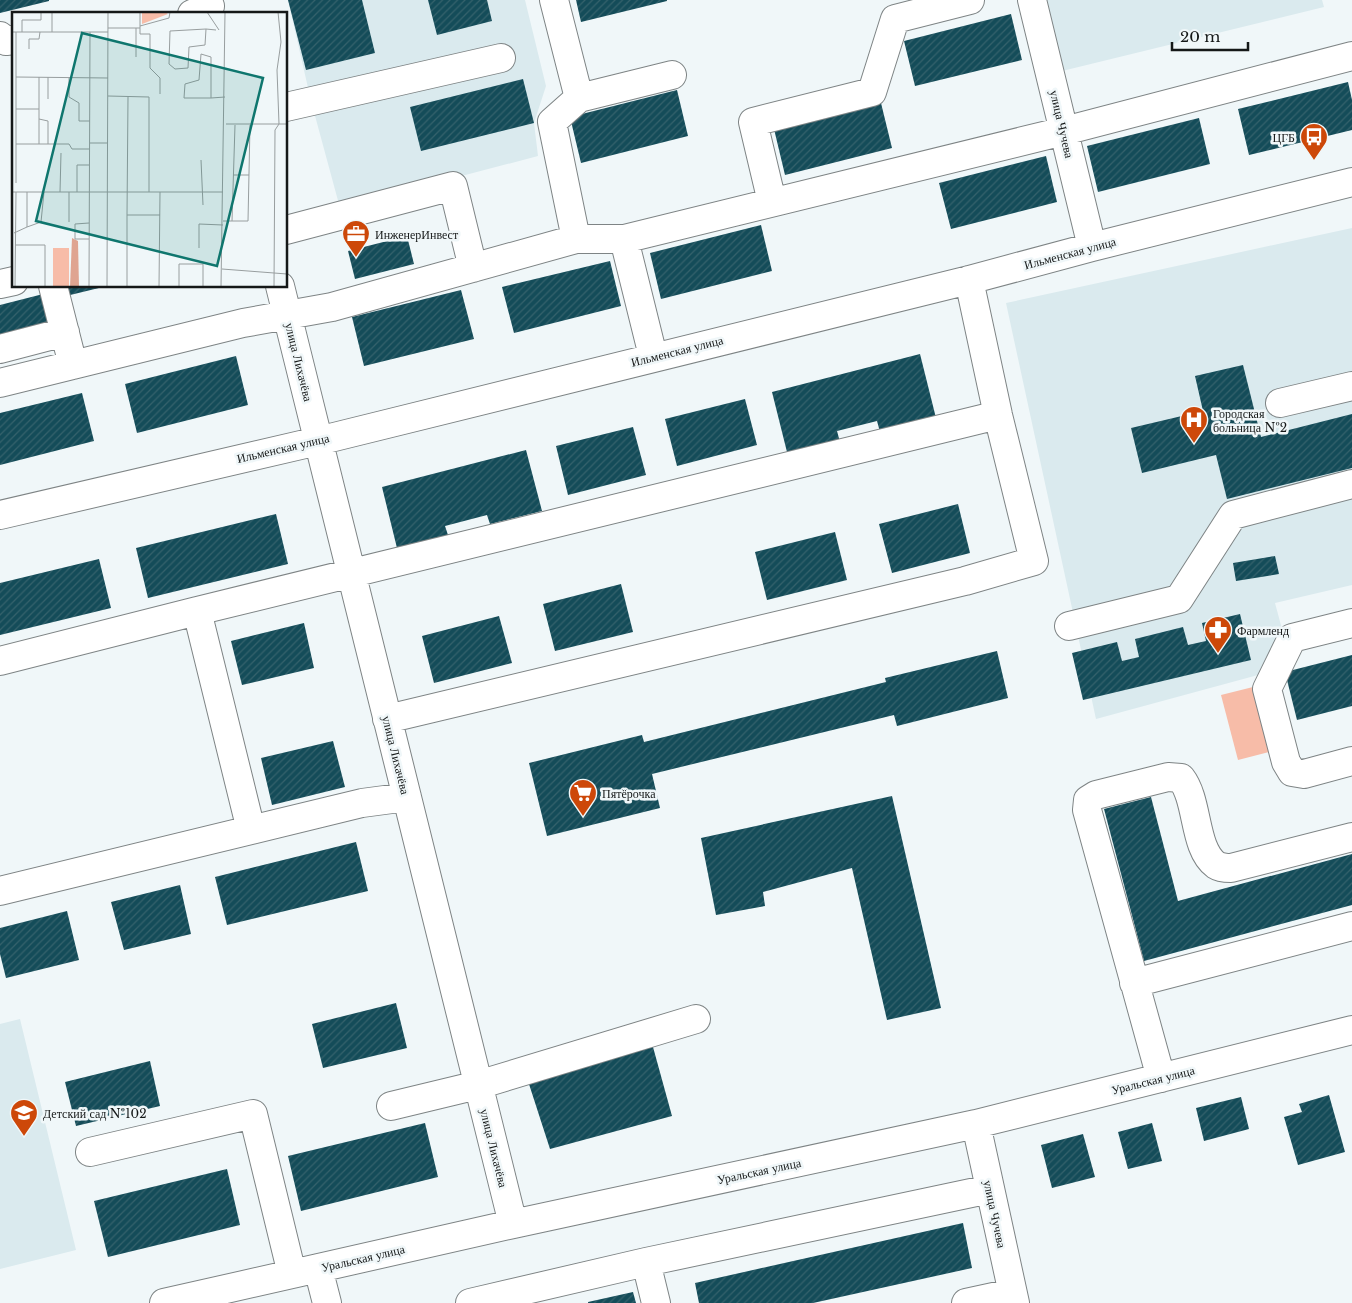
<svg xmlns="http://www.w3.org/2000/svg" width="1352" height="1303" viewBox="0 0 1352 1303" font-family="'Libre Baskerville',serif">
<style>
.built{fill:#daeaee}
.green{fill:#f7bca8}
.building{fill:url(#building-hatch)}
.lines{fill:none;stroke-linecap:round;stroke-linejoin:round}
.minor-casing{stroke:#7e8485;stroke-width:30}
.minor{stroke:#fff;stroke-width:28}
.labels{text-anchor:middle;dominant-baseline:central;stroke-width:5;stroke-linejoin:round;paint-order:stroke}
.street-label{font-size:12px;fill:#151818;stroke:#f0f7f9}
.poi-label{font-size:12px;fill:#151818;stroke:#f0f7f9;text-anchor:start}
.inset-road{fill:none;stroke:#989e9f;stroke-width:1}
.view{fill:#0f766e;fill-opacity:0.15;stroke:#0f766e;stroke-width:2.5}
.inset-edge{fill:none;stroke:#151818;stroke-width:2.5}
</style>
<defs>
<pattern id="building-hatch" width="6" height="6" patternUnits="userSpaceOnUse" patternTransform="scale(1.25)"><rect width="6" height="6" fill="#144c59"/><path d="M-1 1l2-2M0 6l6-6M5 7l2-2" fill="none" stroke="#35626c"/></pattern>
</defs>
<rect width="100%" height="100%" fill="#f0f7f9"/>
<!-- built -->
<path class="built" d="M288 0H525L546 86 534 123 538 156 340 208 311 101Z
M1040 0H1322L1324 7 1058 72Z
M1352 228V585L1275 603 1282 629 1258 675 1096 719 1006 303Z
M20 1019 76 1250 0 1269V1024Z"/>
<!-- green -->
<path class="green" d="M1253 687 1269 752 1238 760 1221 695Z"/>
<!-- building -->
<path class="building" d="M0 0H49V1L0 13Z
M288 0H362L375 53 306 70Z
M428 0H487L492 21 437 35Z
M576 0H667V1L581 22Z
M1011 14 1022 60 915 86 904 41Z
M523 79 534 123 421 151 410 107Z
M1348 82 1352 100V130L1249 155 1238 109Z
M677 90 688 136 581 163 570 117Z
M881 103 892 148 785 175 774 129Z
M1199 118 1210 164 1098 192 1087 146Z
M1046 156 1057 202 951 229 939 183Z
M761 225 772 271 661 299 650 253Z
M407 236 414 264 355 279 348 251Z
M610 261 621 306 514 333 502 287Z
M60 286H103V287L62 297Z
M461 290 474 339 364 366 352 317Z
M51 292 60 327 0 342V305Z
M920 354 936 418 880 432 877 421 837 431 840 442 788 456 772 392Z
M236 356 248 405 137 433 125 384Z
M1243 365 1261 437 1352 414V468L1227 499 1216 455 1142 473 1131 428 1203 411 1195 376Z
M82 393 94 441 0 465V413Z
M745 399 757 445 677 466 665 419Z
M633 427 646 475 568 495 556 446Z
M526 450 542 511 490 524 487 515 445 526 448 535 397 548 382 487Z
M958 504 970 553 892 573 879 524Z
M276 514 288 564 148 598 136 548Z
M835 532 847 580 767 600 755 552Z
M1275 556 1279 574 1236 581 1233 563Z
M99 559 111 608 0 635V583Z
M621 584 633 632 555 651 543 604Z
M1240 614 1251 660 1083 700 1072 653 1117 642 1122 661 1139 657 1135 639 1183 627 1188 645 1206 641 1202 623Z
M499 616 512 663 434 683 422 636Z
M304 623 314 668 242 685 231 641Z
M997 651 1008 698 897 726 894 715 652 774 660 808 547 836 529 763 642 735 644 742 886 682 885 678Z
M1352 655V706L1297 720 1285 672Z
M333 741 345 787 272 805 261 758Z
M892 796 941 1008 887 1020 852 868 763 892 765 906 716 915 701 838Z
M1151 797 1178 901 1352 854V905L1144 961 1104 809Z
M356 842 368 891 227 925 215 877Z
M180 885 191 934 124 950 111 902Z
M67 911 79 960 6 978 0 954V928Z
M396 1003 407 1048 323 1068 312 1024Z
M653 1047 672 1116 550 1149 528 1081Z
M150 1061 160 1106 76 1126 65 1082Z
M1329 1095 1345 1152 1298 1165 1284 1117 1302 1112 1299 1104Z
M1241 1097 1249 1129 1204 1141 1196 1108Z
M425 1123 438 1177 301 1211 288 1156Z
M1152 1123 1162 1161 1128 1169 1118 1132Z
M1083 1134 1095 1177 1052 1188 1041 1145Z
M227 1169 240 1225 108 1257 94 1201Z
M963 1223 972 1268 813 1303H699L695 1283Z
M633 1292 636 1303H588V1302Z"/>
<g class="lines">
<defs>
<path id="minor" d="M554 0 579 98 552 122 576 239
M1032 0 1092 247
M192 14 210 6
M0 36 6 41 14 40
M579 98 672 75
M286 107 501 58
M772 202 753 122 872 92 895 19 970 0
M286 230 453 186 473 268
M624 239 653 356
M0 284 14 281
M53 286 73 365
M280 286 513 1224
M0 349 65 332
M0 383 243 323 332 307 576 239H624L1064 131 1352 56
M1280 403 1352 386
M0 515 318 441 969 280 1092 247 1352 182
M197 611 998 415
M1352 623 1292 638 1267 689 1286 762 1292 772 1304 774 1352 761
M1069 626 1179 599 1233 515 1352 484
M0 661 197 611 251 830
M387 719 965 581 1034 561 998 415 969 280
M0 891 362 803 407 797
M1134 983 1352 926
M1161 1078 1087 810 1088 800 1096 795 1168 777 1181 778C1199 801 1193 848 1216 865 1219 867 1226 868 1231 868L1352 837
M391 1106 478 1085 696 1019
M976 1124 1015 1303
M90 1152 253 1114 292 1274
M646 1262 656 1303
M318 1268 327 1303
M164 1303 513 1224 976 1124 1352 1030
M470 1303 646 1262 990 1189
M966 1303 1012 1293"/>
</defs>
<!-- minor casing -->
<use href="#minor" class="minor-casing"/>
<!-- minor -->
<use href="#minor" class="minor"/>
</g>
<!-- icons -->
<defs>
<symbol id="bus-pin" viewBox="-11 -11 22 30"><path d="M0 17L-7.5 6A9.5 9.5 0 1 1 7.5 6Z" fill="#cd4809" stroke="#f0f7f9"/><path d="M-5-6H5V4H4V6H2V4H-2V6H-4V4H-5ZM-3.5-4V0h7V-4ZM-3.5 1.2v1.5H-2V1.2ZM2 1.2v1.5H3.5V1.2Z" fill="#fff"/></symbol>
<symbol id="office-pin" viewBox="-11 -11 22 30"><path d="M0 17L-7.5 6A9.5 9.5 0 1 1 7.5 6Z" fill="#cd4809" stroke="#f0f7f9"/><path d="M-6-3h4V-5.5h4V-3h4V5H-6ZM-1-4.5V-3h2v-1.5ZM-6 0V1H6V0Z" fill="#fff"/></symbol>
<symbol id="hospital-pin" viewBox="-11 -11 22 30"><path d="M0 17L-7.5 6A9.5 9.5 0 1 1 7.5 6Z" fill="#cd4809" stroke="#f0f7f9"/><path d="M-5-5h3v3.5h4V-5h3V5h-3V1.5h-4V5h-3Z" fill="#fff"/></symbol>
<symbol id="pharmacy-pin" viewBox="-11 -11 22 30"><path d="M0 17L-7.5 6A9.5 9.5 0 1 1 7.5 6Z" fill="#cd4809" stroke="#f0f7f9"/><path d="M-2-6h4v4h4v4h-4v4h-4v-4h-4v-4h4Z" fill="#fff"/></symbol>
<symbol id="supermarket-pin" viewBox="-11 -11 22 30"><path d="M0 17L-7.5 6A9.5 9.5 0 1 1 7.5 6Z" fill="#cd4809" stroke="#f0f7f9"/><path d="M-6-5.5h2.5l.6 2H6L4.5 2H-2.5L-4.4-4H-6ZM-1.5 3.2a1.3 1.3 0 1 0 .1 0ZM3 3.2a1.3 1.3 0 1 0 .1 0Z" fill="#fff"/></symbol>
<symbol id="school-pin" viewBox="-11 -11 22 30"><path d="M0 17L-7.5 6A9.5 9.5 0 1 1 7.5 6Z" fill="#cd4809" stroke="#f0f7f9"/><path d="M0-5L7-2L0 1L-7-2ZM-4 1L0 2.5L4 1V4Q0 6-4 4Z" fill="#fff"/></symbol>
</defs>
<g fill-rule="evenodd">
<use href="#bus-pin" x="1298" y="121" width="32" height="43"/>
<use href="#office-pin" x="340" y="218" width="32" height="43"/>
<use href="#hospital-pin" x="1178" y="404" width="32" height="43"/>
<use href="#pharmacy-pin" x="1202" y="614" width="32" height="43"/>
<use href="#supermarket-pin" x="567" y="777" width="32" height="43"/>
<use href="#school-pin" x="8" y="1097" width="32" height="43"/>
</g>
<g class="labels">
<!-- street labels -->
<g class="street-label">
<text transform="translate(1062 124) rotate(77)">улица Чучева</text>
<text transform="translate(1070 253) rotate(-15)">Ильменская улица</text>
<text transform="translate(677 351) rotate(-14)">Ильменская улица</text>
<text transform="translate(299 362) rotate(76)">улица Лихачёва</text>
<text transform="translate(283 448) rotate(-13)">Ильменская улица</text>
<text transform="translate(396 755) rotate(76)">улица Лихачёва</text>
<text transform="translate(1153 1080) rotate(-14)">Уральская улица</text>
<text transform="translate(494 1148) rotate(76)">улица Лихачёва</text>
<text transform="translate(759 1171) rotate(-12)">Уральская улица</text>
<text transform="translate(995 1214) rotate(78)">улица Чучева</text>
<text transform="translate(363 1258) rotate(-13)">Уральская улица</text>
</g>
<!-- poi labels -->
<g class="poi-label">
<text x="1295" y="137" text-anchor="end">ЦГБ</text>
<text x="375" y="234">ИнженерИнвест</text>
<text x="1213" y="413">Городская<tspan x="1213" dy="14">больница №2</tspan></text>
<text x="1237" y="630">Фармленд</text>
<text x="602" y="793">Пятёрочка</text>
<text x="43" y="1113">Детский сад №102</text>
</g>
</g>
<!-- overview -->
<g transform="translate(12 12)">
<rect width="275" height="275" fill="#f0f7f9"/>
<path d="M130 0H153L156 2 130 12Z" fill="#f7bca8"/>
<path d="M60 226 66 229 67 275H58Z" fill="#dfa491"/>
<path d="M41 236H57V274H41Z" fill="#f7bca8"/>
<path class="inset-road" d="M158 0H177M195 0 207 18M128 14 157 6 158 0M96 16H128V0M128 16V22H138V56L148 66V82M194 17 158 19 157 52 163 57 176 56 177 35 193 33 194 17 204 18M0 20H96M10 20V8H29V0M40 20V0M17 37V27H27L28 20M124 45V16M4 65 96 66M27 65V132M57 66V85L67 91V109H78M96 84 137 85V180M199 86V45L189 42 187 68 173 72 172 86H199L213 85M36 87V65M4 97H27M27 107 36 109V132M214 112H275M78 131H96M4 132H57L60 137H77M189 148 191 193M221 163H237M4 171V20M0 180H211M48 180 49 141M65 180V153H77M115 203 116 85M211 209H236L238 113M220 209 223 113M57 210V180M15 215 29 210 32 180M2 221 15 215V180M77 227H63V212L77 211M3 233H33V275M187 236V212L211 213M210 257 275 262M3 275 4 180M77 275 78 20M95 275 96 0M115 275V203H148M147 275 148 180M167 275V252H191V275M209 275 213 0M262 275 263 118 267 112 265 58 269 30 266 0"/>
<path class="view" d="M70 21 251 66 205 254 24 209Z"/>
<rect width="275" height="275" class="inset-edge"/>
</g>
<!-- scale -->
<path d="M1172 42v8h76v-8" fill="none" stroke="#151818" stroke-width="2.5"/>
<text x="1180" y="42" font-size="15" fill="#151818" stroke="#f0f7f9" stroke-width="4" paint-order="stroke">20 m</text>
</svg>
